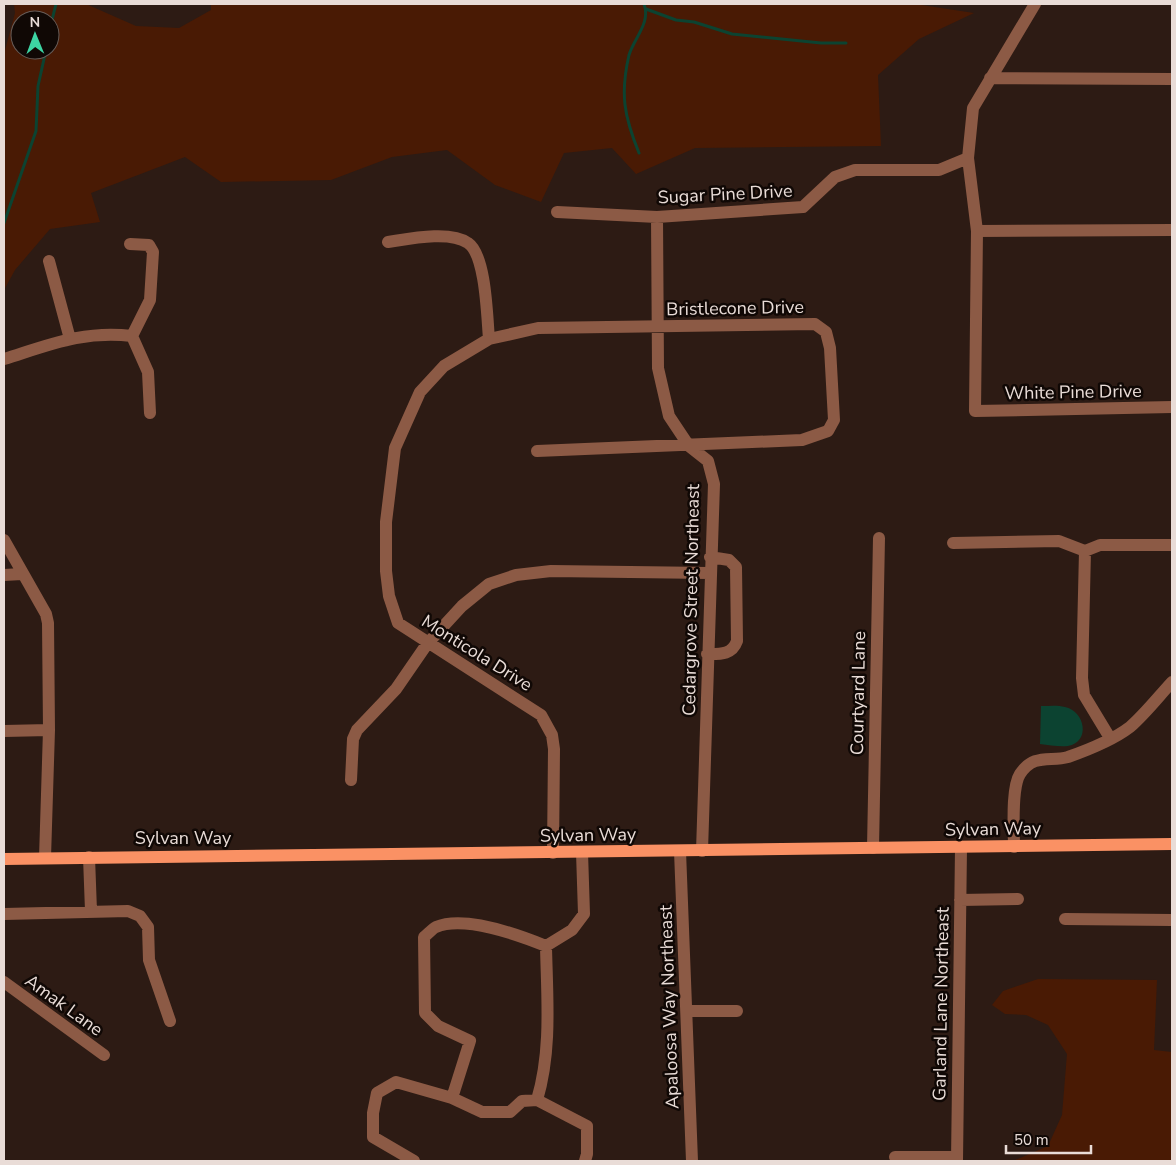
<svg xmlns="http://www.w3.org/2000/svg" width="1176" height="1165" viewBox="0 0 1176 1165" font-family="'Nunito Sans',sans-serif">
<style>
.green{fill:#491a04;fill-rule:evenodd}
.water{fill:#0c4331}
.lines{fill:none;stroke-linecap:round;stroke-linejoin:round}
.stream{stroke:#0c4331;stroke-width:3}
.minor{stroke:#8c5a45;stroke-width:12}
.major{stroke:#fa9164;stroke-width:12}
.labels{text-anchor:middle;dominant-baseline:central;stroke-width:5;stroke-linejoin:round;paint-order:stroke}
.street-label{font-size:18px;fill:#e9dcd7;stroke:#100805}
</style>
<rect width="100%" height="100%" fill="#2d1b14"/>
<!-- green -->
<path class="green" d="M14 4H86L136 26 179 28 211 10V4H915L974 13 919 39 878 75 881 146 695 148 636 174 612 148 564 153 541 202 495 185 447 150 392 157 331 180 221 182 185 157 91 193 100 222 50 229 15 270 4 290V54L15 13ZM20 20H50V50H20Z
M1038 979 1157 980 1154 1050 1172 1052V1161H1013L1048 1146 1062 1115 1067 1054 1048 1025 1026 1015 1005 1014 992 1005 1003 991Z"/>
<!-- water -->
<path class="water" d="M1041 706C1049 706 1058 705 1065 707 1085 711 1091 742 1068 746 1059 747 1049 745 1040 744Z"/>
<g class="lines">
<!-- stream -->
<path class="stream" d="M646 9 676 20 694 22 732 34 821 43H846
M50 28 56 4
M639 153C624 116 620 94 629 55 634 38 651 23 644 4
M4 223 36 131 38 86 46 50"/>
<!-- minor -->
<path class="minor" d="M1035 4 973 108 968 158 977 231 975 411 1172 407
M990 78 1172 79
M557 212 657 217 803 207 835 177 855 170H939L968 158
M657 217 658 368 669 416 689 446 708 461 714 484 702 851
M977 231 1172 230
M388 242C408 239 450 230 468 243 486 255 487 317 489 339
M130 244 149 245 153 252 150 300 132 336
M49 261 70 339
M132 336 148 372 150 413
M4 359C49 345 84 330 132 336
M537 451 802 440 828 431 834 420 830 348 826 332 815 324 538 328 489 339 444 366 420 392 395 448 386 522V571L389 596 398 623 541 715 552 735 554 749 553 853
M4 540 46 614 48 623 49 730 45 858
M953 543 1059 541 1085 551 1100 545H1172
M1085 551 1082 678 1084 695 1110 738
M4 575 22 574
M707 654C720 654 732 655 737 641L736 567 729 560 710 557
M4 731 49 730
M351 780 353 739 357 730 396 689 427 644 462 606 489 584 516 575 551 571 709 573
M1014 847C1014 830 1011 788 1020 774 1034 753 1050 762 1068 757 1088 750 1113 740 1130 727 1145 714 1159 696 1172 682
M873 848 879 538
M680 851 692 1161
M89 857 91 911
M960 900 1018 899
M4 914 128 911 140 916 148 927 149 960 170 1021
M1065 919 1172 920
M4 982 104 1055
M688 1011H737
M452 1098 470 1041 438 1026 425 1013 424 937C428 934 432 929 436 927 464 915 519 935 546 946L572 930 584 914 582 852
M537 1100C552 1050 547 997 546 946
M895 1157H957
M414 1161 373 1137V1113L377 1093 396 1082 452 1098 482 1112H510L522 1101 537 1100 587 1126V1154L585 1161
M957 1161 961 848"/>
<!-- major -->
<path class="major" d="M4 859 1172 844"/>
</g>
<g class="labels">
<!-- street labels -->
<g class="street-label">
<text transform="translate(725 194) rotate(-3)">Sugar Pine Drive</text>
<text transform="translate(735 308) rotate(-1)">Bristlecone Drive</text>
<text transform="translate(1073 392) rotate(-1)">White Pine Drive</text>
<text transform="translate(691 600) rotate(-89)">Cedargrove Street Northeast</text>
<text transform="translate(477 653) rotate(32)">Monticola Drive</text>
<text transform="translate(858 693) rotate(-89)">Courtyard Lane</text>
<text transform="translate(993 829) rotate(-1)">Sylvan Way</text>
<text transform="translate(588 835) rotate(-1)">Sylvan Way</text>
<text x="183" y="838">Sylvan Way</text>
<text transform="translate(941 1004) rotate(-89)">Garland Lane Northeast</text>
<text transform="translate(64 1005) rotate(36)">Amak Lane</text>
<text transform="translate(669 1007) rotate(-92)">Apaloosa Way Northeast</text>
</g>
</g>
<!-- border -->
<rect width="1176" height="1165" fill="none" stroke="#e9dcd7" stroke-width="10"/>
<!-- north arrow -->
<g transform="translate(35 35) rotate(359)"><circle r="24" fill="#100805" stroke="#675d59"/>
<path d="M0-4L9 19L0 12L-9 19Z" fill="#3dd4a3"/>
<text y="-8" font-size="14" font-weight="bold" text-anchor="middle" fill="#e9dcd7">N</text>
</g>
<!-- scale -->
<path d="M1006 1145v8h85v-8" fill="none" stroke="#e9dcd7" stroke-width="2.5"/>
<text x="1014" y="1145" font-size="15" fill="#e9dcd7" stroke="#100805" stroke-width="4" paint-order="stroke">50 m</text>
</svg>
